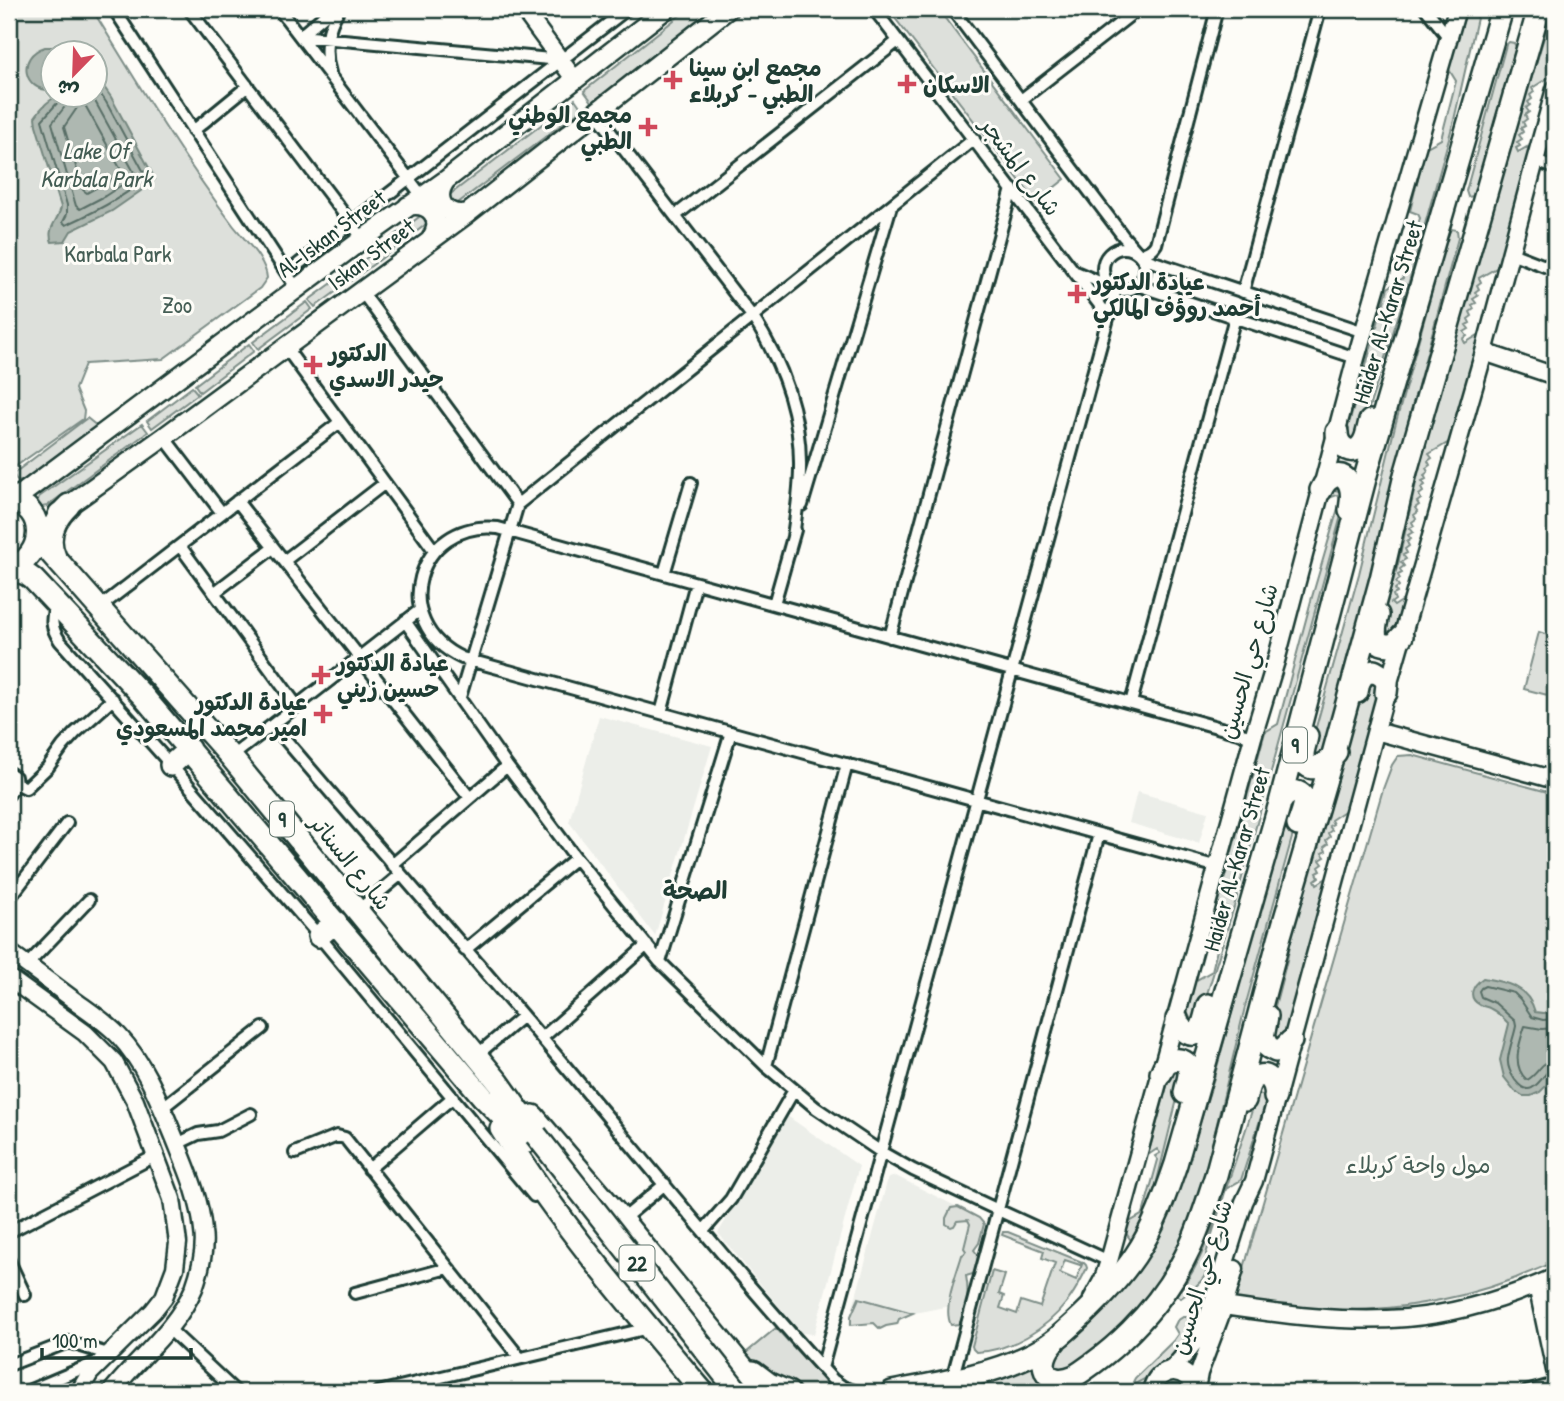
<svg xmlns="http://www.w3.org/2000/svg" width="1564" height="1401" viewBox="0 0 1564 1401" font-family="'Patrick Hand','Playpen Sans Arabic',sans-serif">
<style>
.built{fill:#eceee9}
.green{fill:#dde0db;stroke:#7e8e88;stroke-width:2;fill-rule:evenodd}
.water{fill:#aeb8b1;stroke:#75877f;stroke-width:2}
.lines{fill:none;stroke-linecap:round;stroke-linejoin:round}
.shore{stroke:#586e66;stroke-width:2}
.street-casing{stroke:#1f3d34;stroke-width:16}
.secondary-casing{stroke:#1f3d34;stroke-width:21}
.primary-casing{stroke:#1f3d34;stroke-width:23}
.highway-casing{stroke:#1f3d34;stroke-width:26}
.street{stroke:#fdfcf7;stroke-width:10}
.secondary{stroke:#fdfcf7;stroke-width:16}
.primary{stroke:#fdfcf7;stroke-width:18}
.highway{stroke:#fdfcf7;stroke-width:21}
.highway-bridge-casing{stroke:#1f3d34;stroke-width:26;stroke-linecap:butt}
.highway-bridge{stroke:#fdfcf7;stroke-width:21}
.poi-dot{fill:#d1495b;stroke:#fdfcf7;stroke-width:2.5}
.labels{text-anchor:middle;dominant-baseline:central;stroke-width:6;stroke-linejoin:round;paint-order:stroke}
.shield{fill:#fdfcf7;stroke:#62766e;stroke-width:2}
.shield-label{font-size:21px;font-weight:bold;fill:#1f3d34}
.poi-label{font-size:23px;font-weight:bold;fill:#1f3d34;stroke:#fdfcf7;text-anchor:start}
.street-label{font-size:23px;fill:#1f3d34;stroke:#fdfcf7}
.park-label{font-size:23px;fill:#455e55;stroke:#fdfcf7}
.water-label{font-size:24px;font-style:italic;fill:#435c53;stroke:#fdfcf7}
.neighbourhood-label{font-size:24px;font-weight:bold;fill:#1f3d34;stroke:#fdfcf7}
</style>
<rect width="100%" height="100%" fill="#fdfcf7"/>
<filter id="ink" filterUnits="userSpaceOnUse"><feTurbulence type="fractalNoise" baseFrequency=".0143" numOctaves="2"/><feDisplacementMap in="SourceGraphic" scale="14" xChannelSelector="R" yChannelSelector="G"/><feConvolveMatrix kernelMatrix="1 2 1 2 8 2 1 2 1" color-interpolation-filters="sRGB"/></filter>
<g filter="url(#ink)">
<!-- built -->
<path class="built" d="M599 716 712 746 655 936 569 822Z
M1137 792 1208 812 1199 843 1129 823Z
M786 1115 859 1166 814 1334 801 1333 718 1233 746 1187Z
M896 1176 979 1218 984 1224 960 1304 848 1326 887 1182 889 1178Z"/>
<!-- green -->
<path class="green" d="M9 9H92C137 82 181 156 233 225 244 239 266 260 267 278L260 288 163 359 85 364 75 389 84 411 83 419 9 471ZM52 52H94V94H52Z
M688 9H711L593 103 584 91Z
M888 9H938L1065 179 1036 202Z
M1467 9H1479L1454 120 1407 289 1361 433 1351 441 1346 434 1388 288 1403 278 1420 218 1418 214 1410 211 1425 148 1441 139 1456 81 1448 68Z
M1551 24H1555V62L1551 76 1532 88 1534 92 1530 95 1532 99 1528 102 1530 105 1526 108 1529 112 1525 115 1527 119 1523 122 1525 126 1521 128 1523 132 1519 135 1522 139 1517 142 1520 146 1516 148 1518 152 1527 147 1530 153 1498 267 1479 278 1481 282 1477 285 1479 289 1475 292 1478 296 1473 299 1476 303 1472 305 1474 309 1470 312 1472 316 1468 319 1470 323 1466 325 1469 329 1464 332 1467 336 1463 339 1465 343 1480 334 1449 442 1429 454 1432 458 1428 461 1430 465 1426 468 1428 472 1424 475 1426 479 1422 481 1425 485 1421 488 1423 492 1419 495 1421 499 1417 502 1419 505 1415 508 1418 512 1414 515 1416 519 1412 522 1414 526 1410 528 1413 532 1408 535 1411 539 1407 542 1409 546 1405 549 1407 553 1403 555 1406 559 1401 562 1404 566 1400 569 1402 573 1398 575 1400 579 1396 582 1399 586 1395 589 1397 593 1393 595 1395 600 1391 603 1394 606 1408 597 1400 623 1395 631H1388L1386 629 1384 613 1398 564 1420 465 1501 177 1546 31Z
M1509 42 1514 43 1516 47 1475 190 1473 196 1468 197 1466 191 1506 45Z
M575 99 582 109 446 212 439 203Z
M423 214 429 222 378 261 372 253Z
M1451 229 1457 230 1458 238 1406 430 1361 611 1321 755 1316 759 1309 752 1359 574 1395 426 1447 237Z
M369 256 375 263 315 307 309 300Z
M307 302 312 309 258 349 253 342Z
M249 344 254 351 200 392 195 385Z
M192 387 198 394 152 428 147 421Z
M87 418 98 427 92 435 88 433 86 441 67 454 63 451 57 460 55 457 51 462 48 463 44 468H41L32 477 18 482 13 474Z
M142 424 148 432 47 506 42 507 39 505 38 500 39 497Z
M1333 489 1347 494 1234 907 1198 1023 1192 1021 1187 1013 1195 981 1212 971 1227 907 1218 902 1265 732 1278 724 1312 597 1341 498 1337 495 1329 498Z
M1539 632 1555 637V697L1524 689Z
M1368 680 1381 683 1349 808 1331 820 1333 824 1329 826 1332 830 1328 833 1330 837 1326 840 1328 844 1324 847 1326 851 1322 853 1325 857 1320 860 1323 864 1319 867 1321 871 1317 873 1319 877 1315 880 1317 884 1330 876 1286 1034 1283 1039 1275 1040 1269 1029 1287 960 1297 911 1323 818 1347 745 1365 684Z
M1412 755 1555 794V1261C1543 1268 1529 1272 1516 1278 1446 1305 1368 1315 1293 1308 1274 1307 1254 1302 1235 1299L1383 789 1392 765 1398 756Z
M1292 799 1300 809 1245 1007 1201 1190 1185 1235 1170 1263 1146 1298 1129 1318 1112 1336 1082 1360 1062 1370 1054 1368 1056 1355 1079 1334 1111 1301 1160 1232 1169 1213 1179 1190 1214 1078 1287 812Z
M1172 1073H1179L1182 1079 1153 1197 1144 1225 1136 1239H1130L1126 1233 1128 1223 1143 1214 1158 1160 1155 1156 1160 1153 1157 1149 1148 1155 1170 1075Z
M1259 1094 1264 1096 1266 1101 1241 1180 1226 1189 1206 1254C1213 1276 1197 1286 1181 1298L1176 1295C1197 1271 1207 1242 1218 1212 1231 1174 1244 1136 1256 1098Z
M958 1207 979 1218 984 1224 979 1243 974 1250 978 1255 977 1267 973 1274 966 1276C969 1291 968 1311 959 1324L951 1325C942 1308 957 1273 962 1255L964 1254 966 1251 964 1248 970 1224 968 1220 957 1221 954 1226 951 1227 946 1224V1218L951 1208Z
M1003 1232H1008L1082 1262 1080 1265 1065 1260 1060 1273 1076 1280 1083 1262 1086 1265 1087 1268C1081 1280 1075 1292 1067 1302 1046 1329 1011 1351 976 1352L973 1349 972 1346 992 1271 1005 1275 999 1294 1004 1296 1000 1308 1017 1314 1021 1301 1040 1307 1055 1263 1042 1258 1044 1251 1002 1235Z
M859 1298 913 1313 899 1319 897 1324 886 1326 880 1329 874 1323 851 1325V1316Z
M1183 1317H1186L1194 1323 1195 1332 1154 1374 1135 1384 1133 1382 1135 1378 1173 1341 1178 1334 1174 1327 1177 1321Z
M776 1328 831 1388C826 1389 820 1391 814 1391 790 1389 761 1372 746 1353Z
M1037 1363C1033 1372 1035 1378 1045 1381L1020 1392H948L992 1381Z"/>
<!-- water -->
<path class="water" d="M45 47H52L63 52H52V90C23 92 16 56 45 47Z
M95 77H97L111 97 155 179 145 188 112 211 71 231 65 241 52 242C46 228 59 220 61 207L36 125 35 117C53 90 65 94 94 94Z
M1483 978C1506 982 1528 986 1535 1012L1543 1013 1555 1012V1072L1547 1085 1540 1092 1531 1096H1523L1515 1091 1504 1077 1500 1060 1509 1024C1504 1019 1498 1012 1491 1009 1487 1006 1484 1007 1480 1005 1466 997 1473 985 1483 978Z"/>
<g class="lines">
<!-- shore -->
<path class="shore" d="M60 94 59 101 42 120 67 205V214L63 222 66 225C88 215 131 194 146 176L106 102 94 85
M69 94 67 104 52 123 76 206 80 209 105 196 134 177 135 174 91 94
M81 102 85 105 121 170 112 179 87 193 83 190 64 127Z
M1555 1019 1543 1020 1532 1017 1520 999 1514 993 1485 986 1481 988 1479 991 1481 997 1495 1003 1515 1021 1516 1026C1514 1037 1509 1048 1508 1059 1507 1066 1511 1074 1515 1080 1529 1099 1538 1084 1548 1071L1555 1069
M1555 1028 1542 1029 1525 1026C1519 1044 1511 1066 1527 1080 1539 1074 1540 1061 1555 1060"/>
<defs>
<path id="street" d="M114 9 297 289
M189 9 363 239
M279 9 422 196
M874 9 1108 316
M952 9 1123 236 1138 253
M1426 9 1449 38
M300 36 561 60
M300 36 332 9
M330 73C323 51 327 28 339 9
M1021 100 1138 9
M596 113 752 316C782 362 801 413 800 468 800 491 796 514 793 537
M193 131 248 86
M1535 161 1555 168
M675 216 898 41
M1103 269a21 21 0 1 1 42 0a21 21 0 1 1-42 0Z
M1511 253 1555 270
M1140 255C1147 252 1152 251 1156 244L1217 9
M1142 258 1364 332
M1076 272 1109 286
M287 273 627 9
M1137 285 1356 358
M362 292 518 504
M1243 292 1320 9
M286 348 434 550
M164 437 222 513
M237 501 470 798
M802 505 891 206
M180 546 297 706
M284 561 385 483
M664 574 691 483
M214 593 273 548
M57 604C50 618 51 628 60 641L171 765 319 936 534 1196
M774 604 795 530
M100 607 340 422
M405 621 507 766 576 858 660 962 766 1066 816 1108 881 1152 913 1170 998 1210 1109 1261
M890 637 1012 189
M460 697 518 504 974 139
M1131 703 1235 317
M661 713 696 583
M273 725C366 835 462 943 555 1054 647 1163 737 1275 833 1380L843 1387 857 1392
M231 757 420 610
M9 773 15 777 16 783 9 794
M16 783 26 788 48 767 63 746 75 733 113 699
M392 865 507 766
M1218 867 462 658C387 624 416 519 498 528L1253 737
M9 899 67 823
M357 911 400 875
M465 950 576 858
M660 962 731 732
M27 965 89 900
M542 1038 647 945
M477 1055 523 1016
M766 1066 847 764
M162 1108 263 1028
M177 1144 198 1134 218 1131 251 1114
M295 1153 337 1136 345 1138 520 1358
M369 1169 453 1097
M622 1220 665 1184
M704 1230 731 1199 794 1090
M9 1232 155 1156
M9 1261 25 1295
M355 1293 448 1268
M169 1329 236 1392
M9 1365 68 1342 108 1354
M822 1368 1116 289
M952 1380 1099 834
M26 1392 95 1363
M378 1392 649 1328
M1526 1392 1555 1384"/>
<path id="secondary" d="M523 9 575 80
M1484 352 1555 376
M1376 731 1555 780
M9 952C32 968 55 986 78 1003 92 1013 107 1023 119 1036 146 1065 160 1103 175 1139 187 1169 200 1198 203 1231 206 1249 200 1271 194 1288 176 1330 138 1358 111 1392
M9 978 85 1033 114 1062 135 1101 172 1199 178 1243 175 1268 164 1297 153 1311 90 1373 79 1392
M1537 1285 1555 1370
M1092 1299 1103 1279 1109 1261 1253 737 1276 661 1356 358 1457 9
M1224 1306C1284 1315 1345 1323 1406 1318 1457 1314 1508 1298 1555 1277
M1167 1372 1174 1367 1187 1352 1205 1327 1244 1202 1254 1181 1386 693 1484 352 1535 161 1555 89
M1196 1389 1199 1373 1224 1306 1235 1269"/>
<path id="primary" d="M446 180C432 199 445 218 468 213
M408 206C431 201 444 220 431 239
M9 498 22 494 363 239 446 180 666 9
M58 513 164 437 468 213 728 9
M1152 1392C1157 1363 1190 1365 1197 1392"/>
<path id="highway" d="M1337 432C1337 448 1354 458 1363 443 1367 437 1368 428 1370 421
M1321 490C1327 476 1344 468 1350 486 1353 494 1351 502 1350 510
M9 499C48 508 46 557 9 569
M38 534 40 541 231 757 499 1083 536 1135
M55 557C46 538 54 519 69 505
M9 569 26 574 33 579 143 696 483 1097 527 1142
M1378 615C1374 631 1371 649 1395 644L1402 636
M1357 692 1359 682 1364 674 1374 671 1384 677 1387 684 1386 693
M1307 736C1306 743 1301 753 1304 760 1310 778 1330 760 1336 752
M171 765 189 749
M1280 803 1284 797 1292 791C1313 793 1302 812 1298 825
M319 936 336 922
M1267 1016 1263 1037 1268 1047 1276 1051 1283 1049 1291 1041
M1177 1019C1179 1030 1194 1042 1201 1028 1205 1021 1206 1012 1208 1005
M1161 1073C1163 1070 1163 1066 1167 1063 1174 1057 1189 1059 1189 1070 1190 1077 1186 1086 1185 1093
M1245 1100C1247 1093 1248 1082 1255 1078 1269 1069 1277 1086 1275 1097
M533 1116 622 1220 763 1392
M501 1129C559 1223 632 1308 703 1392
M1055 1341C1034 1363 1045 1389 1075 1376
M753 1372 769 1384 788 1392
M892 1392C937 1383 985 1376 1026 1357 1048 1348 1065 1332 1082 1316 1101 1298 1120 1278 1135 1256 1154 1228 1165 1196 1176 1164L1280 803 1367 471 1502 9
M1048 1392C1109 1359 1161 1310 1190 1247 1201 1224 1208 1199 1216 1175L1279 939 1332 758 1381 579 1405 475 1539 9"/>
</defs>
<!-- street casing -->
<use href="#street" class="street-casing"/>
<!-- secondary casing -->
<use href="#secondary" class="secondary-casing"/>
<!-- primary casing -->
<use href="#primary" class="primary-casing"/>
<!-- highway casing -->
<use href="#highway" class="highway-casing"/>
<!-- street -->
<use href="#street" class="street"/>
<!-- secondary -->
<use href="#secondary" class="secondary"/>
<!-- primary -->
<use href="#primary" class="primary"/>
<!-- highway -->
<use href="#highway" class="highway"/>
<defs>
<path id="highway-bridge" d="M536 1135 738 1392"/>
</defs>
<!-- highway-bridge casing -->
<use href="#highway-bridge" class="highway-bridge-casing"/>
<!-- highway-bridge -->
<use href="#highway-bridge" class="highway-bridge"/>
</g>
</g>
<!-- markers -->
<g class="poi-dot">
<path d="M669.5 69.5h7v7h7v7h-7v7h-7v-7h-7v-7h7z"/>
<path d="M903.5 73.5h7v7h7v7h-7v7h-7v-7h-7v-7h7z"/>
<path d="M644.5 116.5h7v7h7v7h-7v7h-7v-7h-7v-7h7z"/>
<path d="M1073.5 283.5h7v7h7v7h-7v7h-7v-7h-7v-7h7z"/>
<path d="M309.5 354.5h7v7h7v7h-7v7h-7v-7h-7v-7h7z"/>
<path d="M317.5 664.5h7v7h7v7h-7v7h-7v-7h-7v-7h7z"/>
<path d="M319.5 703.5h7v7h7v7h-7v7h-7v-7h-7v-7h7z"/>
</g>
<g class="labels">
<!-- shield labels -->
<g class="shield">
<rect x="1283" y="727.5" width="24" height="35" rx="5"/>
<rect x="270" y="801.5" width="24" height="35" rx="5"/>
<rect x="619.5" y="1245.5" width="35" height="35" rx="5"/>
</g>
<g class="shield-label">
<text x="1295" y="745">9</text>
<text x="282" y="819">9</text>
<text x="637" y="1263">22</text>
</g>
<!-- poi labels -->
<g class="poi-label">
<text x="689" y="67">مجمع ابن سينا<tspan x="689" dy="26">الطبي - كربلاء</tspan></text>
<text x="923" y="84">الاسكان</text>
<text x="632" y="114" text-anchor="end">مجمع الوطني<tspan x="632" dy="26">الطبي</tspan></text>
<text x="1093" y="281">عيادة الدكتور<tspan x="1093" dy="26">أحمد روؤف المالكي</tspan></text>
<text x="329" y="352">الدكتور<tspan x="329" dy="26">حيدر الاسدي</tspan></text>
<text x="337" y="662">عيادة الدكتور<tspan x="337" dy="26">حسين زيني</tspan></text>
<text x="307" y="701" text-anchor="end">عيادة الدكتور<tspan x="307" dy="26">امير محمد المسعودي</tspan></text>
</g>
<!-- street labels -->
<g class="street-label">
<text transform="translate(1021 166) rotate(53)">شارع المشجر</text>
<text transform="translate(331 233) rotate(-37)">Al-Iskan Street</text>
<text transform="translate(371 254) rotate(-37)">Iskan Street</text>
<text transform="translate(1387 312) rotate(-73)">Haider Al-Karar Street</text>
<text transform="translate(1248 661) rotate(-74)">شارع حي الحسين</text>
<text transform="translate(1236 859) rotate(-74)">Haider Al-Karar Street</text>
<text transform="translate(351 862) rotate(51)">شارع السناتر</text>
<text transform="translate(1201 1277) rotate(-73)">شارع حي الحسين</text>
</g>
<!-- park labels -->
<g class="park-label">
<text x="118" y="253">Karbala Park</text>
<text x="177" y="304">Zoo</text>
<text x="1418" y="1164">مول واحة كربلاء</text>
</g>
<!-- water labels -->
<g class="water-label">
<text x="96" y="150">Lake Of<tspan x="96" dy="28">Karbala Park</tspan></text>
</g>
<!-- neighbourhood labels -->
<g class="neighbourhood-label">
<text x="695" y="890">الصحة</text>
</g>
</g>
<!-- margin -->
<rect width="1564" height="1401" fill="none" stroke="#fdfcf7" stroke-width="35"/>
<rect x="18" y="18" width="1529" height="1366" fill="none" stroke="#1f3d34" stroke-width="2.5" filter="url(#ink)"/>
<!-- north arrow -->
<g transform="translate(74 74) rotate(203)"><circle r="33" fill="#fdfcf7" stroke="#a4b0a9" stroke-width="2"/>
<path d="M0-5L12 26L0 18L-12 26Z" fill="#d1495b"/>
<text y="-10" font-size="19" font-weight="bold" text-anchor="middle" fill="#1f3d34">ش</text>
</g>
<!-- scale -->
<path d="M42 1348v10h149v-10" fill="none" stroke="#1f3d34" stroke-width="3.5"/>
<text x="52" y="1348" font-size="21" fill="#1f3d34" stroke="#fdfcf7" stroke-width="5" paint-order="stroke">100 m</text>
</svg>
